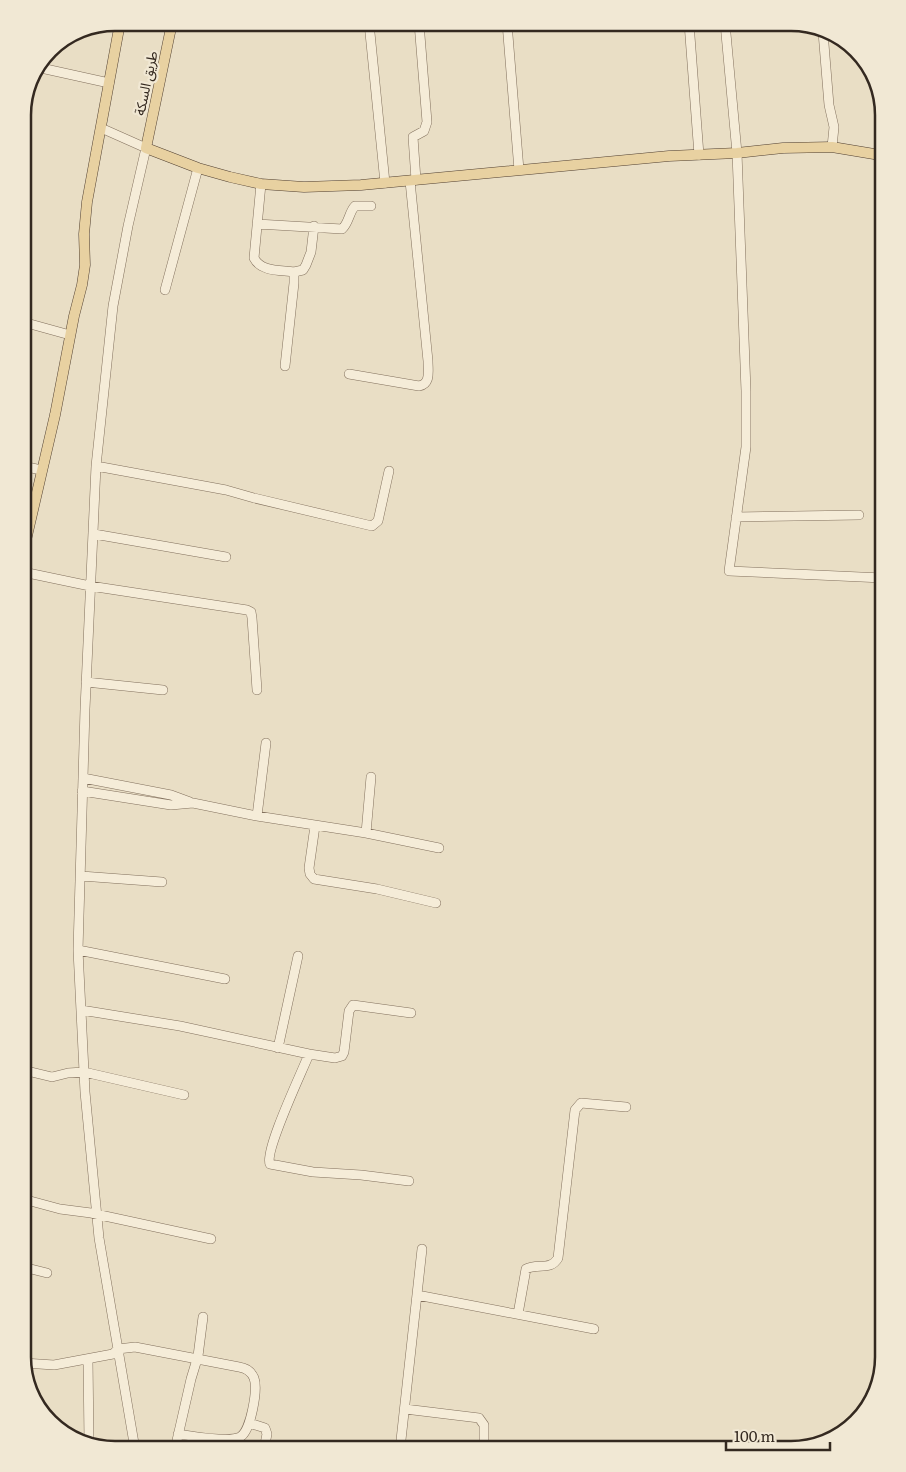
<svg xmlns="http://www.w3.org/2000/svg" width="906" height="1472" viewBox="0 0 906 1472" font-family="Literata,'Noto Sans Arabic',serif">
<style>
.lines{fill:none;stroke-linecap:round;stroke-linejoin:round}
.minor-casing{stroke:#82705d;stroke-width:10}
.major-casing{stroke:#503f31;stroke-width:11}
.minor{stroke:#f5ecd8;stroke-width:9}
.major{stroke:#e8d1a1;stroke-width:10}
.labels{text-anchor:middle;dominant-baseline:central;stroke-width:4.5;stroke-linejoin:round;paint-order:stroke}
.street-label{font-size:14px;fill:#342920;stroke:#f1e8d4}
.rim{fill:none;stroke:#342920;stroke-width:2.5}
</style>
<rect width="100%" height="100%" fill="#e9dec5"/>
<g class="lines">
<defs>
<path id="minor" d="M369 23 385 183
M507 23 519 170
M689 23 699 155
M725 23 737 153 746 391V447L729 571 883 578
M823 32 829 105 834 127 832 147
M41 68 109 83
M101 128 146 148 128 226 113 306 96 466 85 709 78 950 85 1092 99 1238 135 1449
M416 180 413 137 424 131 427 122 419 23
M261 184 254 258C261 272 280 270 294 272V283L285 366
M257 224 342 229C349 223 349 212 355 206H371
M294 272 303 270 306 265 311 252 314 226
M165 290 198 168
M23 322 70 335
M349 374 419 386C431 384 428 371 428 361L410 181
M23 466 41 470
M96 466 226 490 254 498 372 526 378 521 389 471
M736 517 859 515
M94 534 226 557
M23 572 90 586 247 610 251 612 252 618 257 690
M86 682 163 690
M83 778 171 795 190 802
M82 791 171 805 193 803 257 816 366 833 439 848
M257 816 266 743
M315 826 309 868 310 874 314 879 377 889 436 903
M366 833 371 777
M81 876 162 882
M78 950 225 979
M81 1010 180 1026 309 1054 335 1058 342 1056 344 1052 349 1011 353 1005 411 1013
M278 1048 298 956
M309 1054C302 1072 264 1151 270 1164L313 1172 361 1175 409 1181
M23 1070 52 1077 68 1073 84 1072 184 1095
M23 1199 60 1209 91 1213 211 1239
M23 1267 47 1273
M417 1295 594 1329
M518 1314 526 1269C537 1263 551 1271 558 1258L575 1110 581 1103 626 1107
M88 1359 89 1442
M24 1363 54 1365 113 1354 118 1349 135 1347 239 1367C246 1368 251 1371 254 1378 258 1389 251 1431 240 1437 228 1443 193 1436 178 1434
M405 1409 479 1418 484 1425V1449
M249 1423 265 1428 267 1434 264 1449
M175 1449 191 1379 198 1356 203 1317
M400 1449 422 1249"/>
<path id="major" d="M172 23 146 148 198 168 230 177 261 184 304 187 361 185 669 156 737 153 783 148 832 147 874 154 883 157
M23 553 55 415 74 316 82 285 85 265 84 234 87 202 120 23"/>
</defs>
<!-- minor casing -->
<use href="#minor" class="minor-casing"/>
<!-- major casing -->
<use href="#major" class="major-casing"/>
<!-- minor -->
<use href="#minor" class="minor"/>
<!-- major -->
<use href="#major" class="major"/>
</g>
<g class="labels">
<!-- street labels -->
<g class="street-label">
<text transform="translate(145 83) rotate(-78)">طريق السكة</text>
</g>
</g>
<!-- crop -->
<path d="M0 0H906V1472H0ZM115 31H791A84 84 0 0 1 875 115V1357A84 84 0 0 1 791 1441H115A84 84 0 0 1 31 1357V115A84 84 0 0 1 115 31Z" fill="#f1e8d4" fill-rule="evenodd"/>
<path class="rim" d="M115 31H791A84 84 0 0 1 875 115V1357A84 84 0 0 1 791 1441H115A84 84 0 0 1 31 1357V115A84 84 0 0 1 115 31Z"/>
<!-- scale -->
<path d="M726 1442v8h104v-8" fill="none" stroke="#342920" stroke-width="2.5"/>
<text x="734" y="1442" font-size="15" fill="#342920" stroke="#f1e8d4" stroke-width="4" paint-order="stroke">100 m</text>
</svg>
